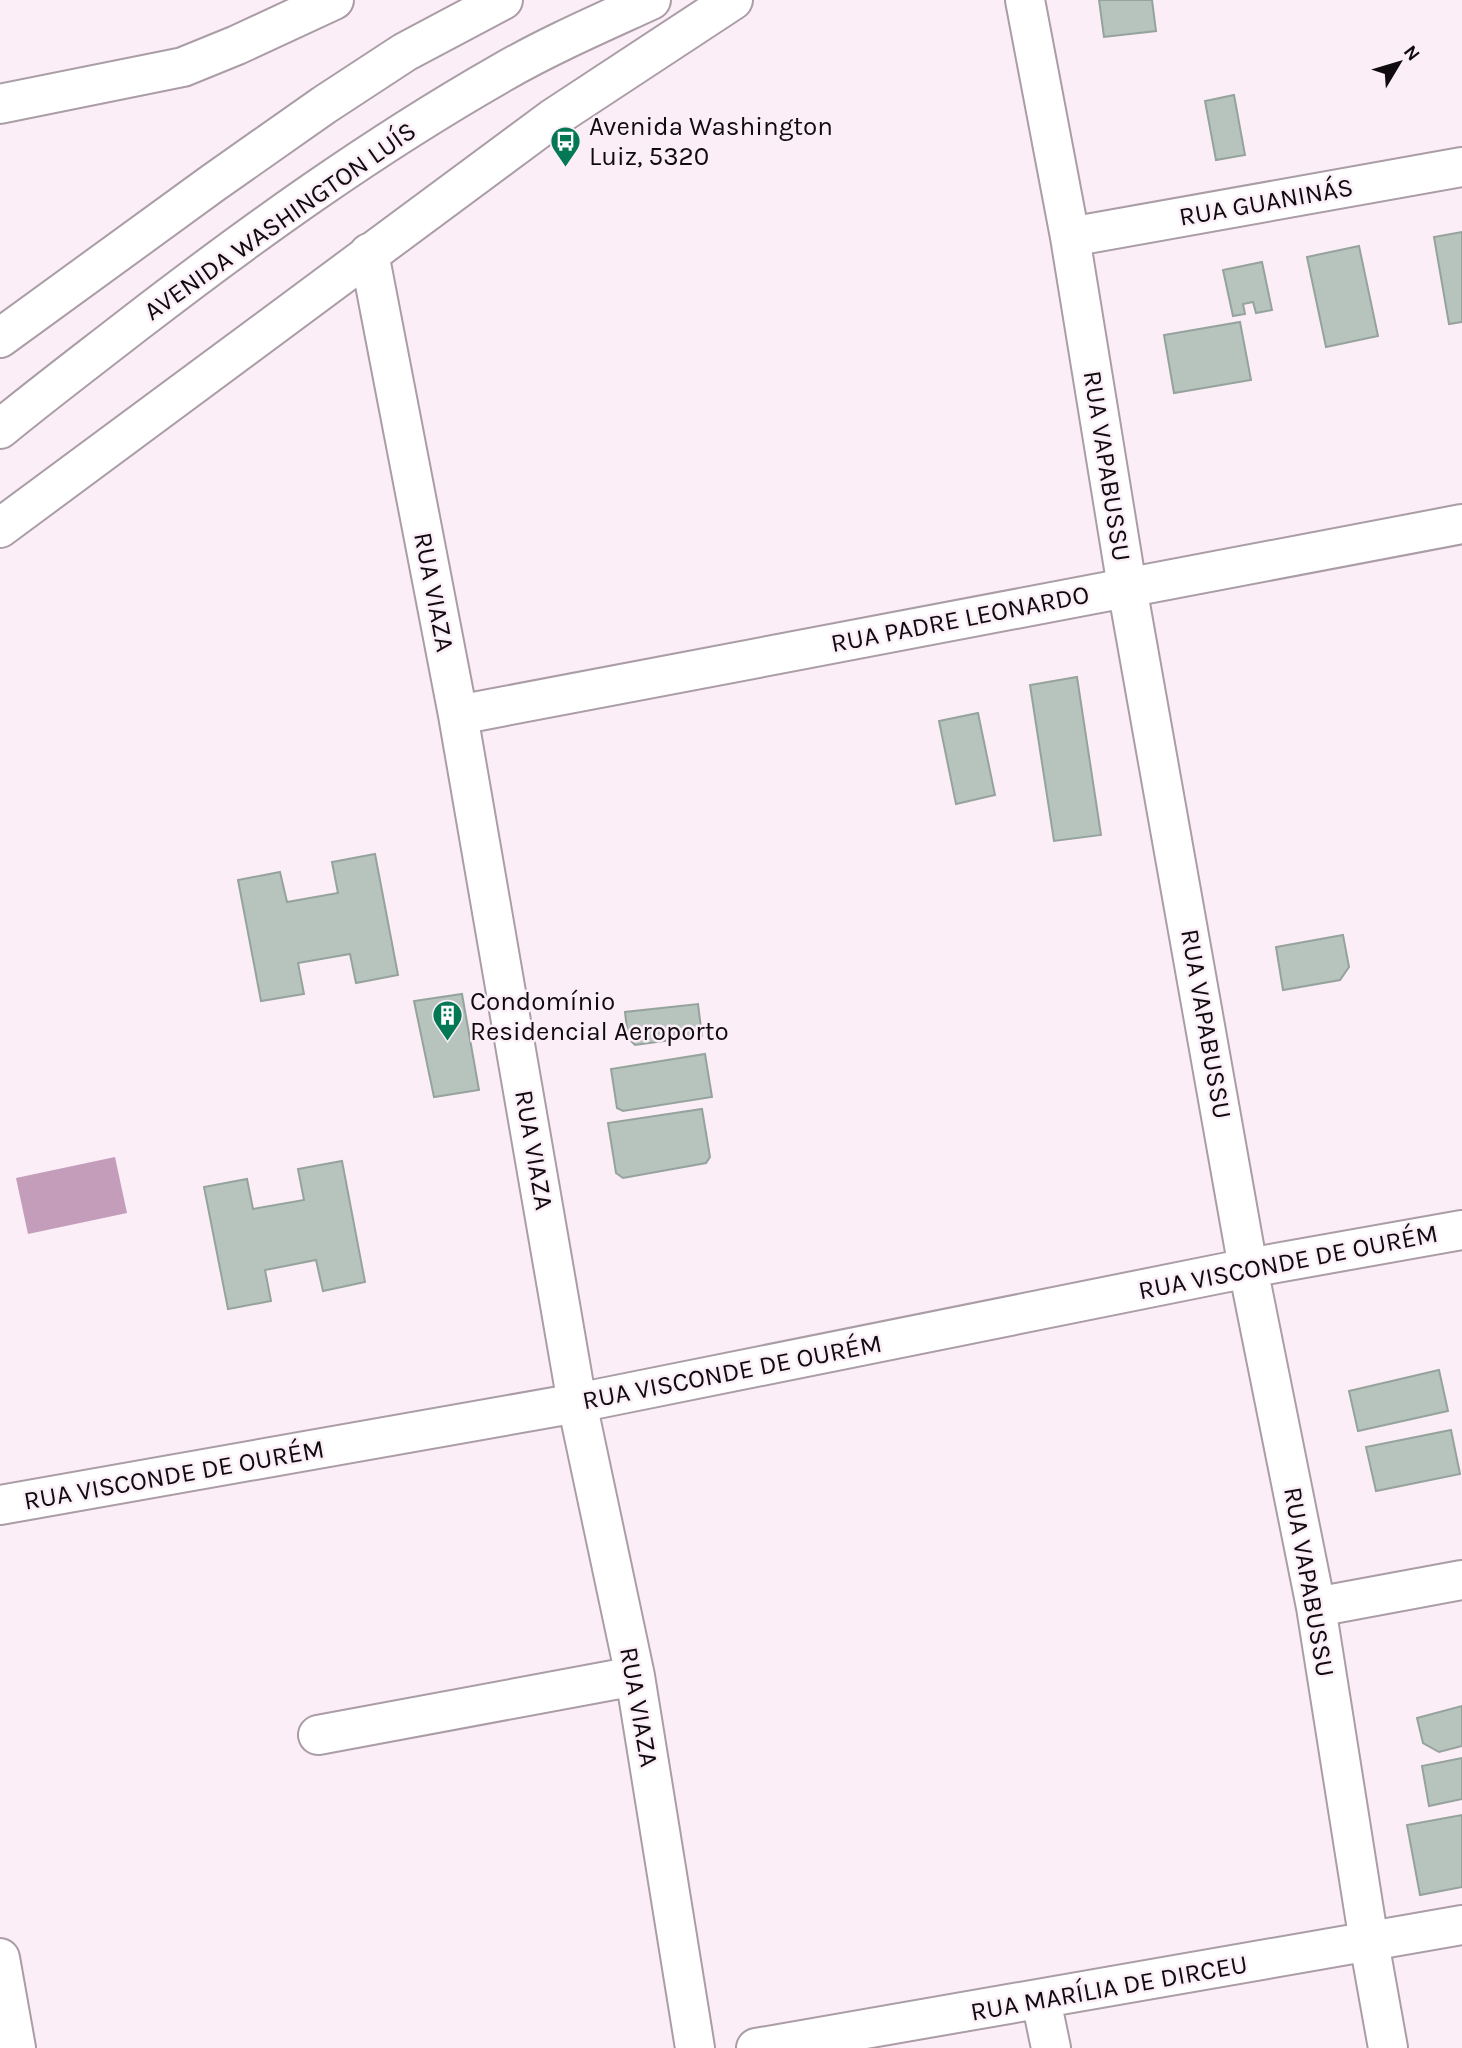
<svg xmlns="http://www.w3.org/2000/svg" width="1462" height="2048" viewBox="0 0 1462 2048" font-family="Karla,sans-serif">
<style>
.water{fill:#c49dba}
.building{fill:#b6c4bd;stroke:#95a39c;stroke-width:2}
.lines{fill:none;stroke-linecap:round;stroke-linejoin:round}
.minor-casing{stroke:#aa9da6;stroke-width:42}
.highway-casing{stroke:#aa9da6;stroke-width:42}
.minor{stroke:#fff;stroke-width:38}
.highway{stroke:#fff;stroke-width:38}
.labels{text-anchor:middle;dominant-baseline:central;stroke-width:5;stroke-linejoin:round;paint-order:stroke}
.poi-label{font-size:26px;fill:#0f0b0e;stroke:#fbeef7;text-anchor:start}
.street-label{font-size:26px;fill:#0f0b0e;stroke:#fbeef7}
</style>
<rect width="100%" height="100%" fill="#fbeef7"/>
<!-- water -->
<path class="water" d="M115 1157 127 1213 28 1234 16 1178Z"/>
<!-- building -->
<path class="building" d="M1099 0H1152L1156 31 1104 37Z
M1234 95 1245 155 1216 160 1205 101Z
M1462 232V322L1449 324 1434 237Z
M1359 246 1378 336 1326 347 1307 257Z
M1262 262 1272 310 1256 313 1253 302 1243 304 1245 314 1233 316 1223 270Z
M1240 322 1251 380 1174 393 1164 335Z
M1077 677 1101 835 1054 841 1030 685Z
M978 713 995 795 956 804 939 721Z
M375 854 398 975 356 983 350 954 298 963 304 994 261 1001 238 880 280 872 287 902 338 893 332 862Z
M1343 935 1349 967 1340 980 1283 990 1276 947Z
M462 994 479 1090 434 1097 414 1001Z
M698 1004 702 1036 635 1045 628 1038 625 1012Z
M705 1054 712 1097 623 1111 617 1108 611 1069Z
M702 1109 710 1157 706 1163 623 1178 616 1173 608 1123Z
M342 1161 365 1282 323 1291 316 1260 265 1270 271 1301 228 1309 204 1187 247 1179 253 1209 304 1200 298 1169Z
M1439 1370 1448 1411 1358 1431 1349 1391Z
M1451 1430 1460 1474 1376 1491 1366 1447Z
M1462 1706V1746L1439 1752 1423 1743 1417 1718Z
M1462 1758V1799L1429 1806 1422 1766Z
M1462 1815V1887L1420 1895 1407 1825Z"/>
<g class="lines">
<defs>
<path id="minor" d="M1025 0 1070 237 1127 587 1248 1268 1316 1607 1369 1942 1388 2048
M1070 237 1462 167
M369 253 458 715 577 1403 635 1676 695 2048
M458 715 1462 524
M0 1505 577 1403 1248 1268 1462 1230
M1316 1607 1462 1580
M318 1735 635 1676
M0 1958 16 2048
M1041 2000 1051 2048
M756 2048 1462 1925"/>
<path id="highway" d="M0 104 183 67 237 45 334 0
M0 338 213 183 324 105 405 52 503 0
M0 429C44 393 89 359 134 324 252 233 373 146 503 72 550 45 601 23 651 0
M0 528 552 119 733 0"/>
</defs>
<!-- minor casing -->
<use href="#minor" class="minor-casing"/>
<!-- highway casing -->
<use href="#highway" class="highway-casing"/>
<!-- minor -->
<use href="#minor" class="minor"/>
<!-- highway -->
<use href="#highway" class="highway"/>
</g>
<!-- icons -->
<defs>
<symbol id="bus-pin" viewBox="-11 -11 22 30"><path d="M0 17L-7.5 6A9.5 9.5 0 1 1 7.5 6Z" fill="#037854" stroke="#fbeef7"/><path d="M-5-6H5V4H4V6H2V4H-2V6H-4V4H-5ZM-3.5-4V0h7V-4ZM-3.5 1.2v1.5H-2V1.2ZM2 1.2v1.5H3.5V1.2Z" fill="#fff"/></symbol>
<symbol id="building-pin" viewBox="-11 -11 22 30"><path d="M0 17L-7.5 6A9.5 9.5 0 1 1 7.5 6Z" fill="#037854" stroke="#fbeef7"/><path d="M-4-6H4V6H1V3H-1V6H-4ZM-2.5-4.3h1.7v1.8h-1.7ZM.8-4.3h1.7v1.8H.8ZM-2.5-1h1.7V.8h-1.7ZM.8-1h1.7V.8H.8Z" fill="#fff"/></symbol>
</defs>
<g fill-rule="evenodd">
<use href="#bus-pin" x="548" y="124" width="35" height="47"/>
<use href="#building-pin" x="430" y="998" width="35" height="47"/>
</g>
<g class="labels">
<!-- poi labels -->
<g class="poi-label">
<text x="589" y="126">Avenida Washington<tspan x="589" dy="30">Luiz, 5320</tspan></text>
<text x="470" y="1001">Condomínio<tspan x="470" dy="30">Residencial Aeroporto</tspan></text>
</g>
<!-- street labels -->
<g class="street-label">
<text transform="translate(1266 202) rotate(-10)">RUA GUANINÁS</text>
<text transform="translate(280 221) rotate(-35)">AVENIDA WASHINGTON LUÍS</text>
<text transform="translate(1107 466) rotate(81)">RUA VAPABUSSU</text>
<text transform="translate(434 592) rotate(79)">RUA VIAZA</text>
<text transform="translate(960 619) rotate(-11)">RUA PADRE LEONARDO</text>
<text transform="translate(1206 1024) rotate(80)">RUA VAPABUSSU</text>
<text transform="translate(534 1150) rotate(80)">RUA VIAZA</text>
<text transform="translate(1288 1262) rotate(-11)">RUA VISCONDE DE OURÉM</text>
<text transform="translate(732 1372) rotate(-11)">RUA VISCONDE DE OURÉM</text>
<text transform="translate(174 1475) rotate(-10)">RUA VISCONDE DE OURÉM</text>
<text transform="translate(1309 1582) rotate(80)">RUA VAPABUSSU</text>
<text transform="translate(639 1707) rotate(80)">RUA VIAZA</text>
<text transform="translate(1109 1988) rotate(-10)">RUA MARÍLIA DE DIRCEU</text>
</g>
</g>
<!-- north arrow -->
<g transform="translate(1399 63) rotate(52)" stroke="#fbeef7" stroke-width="5" paint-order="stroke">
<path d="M0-5L12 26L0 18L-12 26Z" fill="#0f0b0e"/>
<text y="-10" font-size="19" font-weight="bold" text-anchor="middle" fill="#0f0b0e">N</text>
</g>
</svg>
